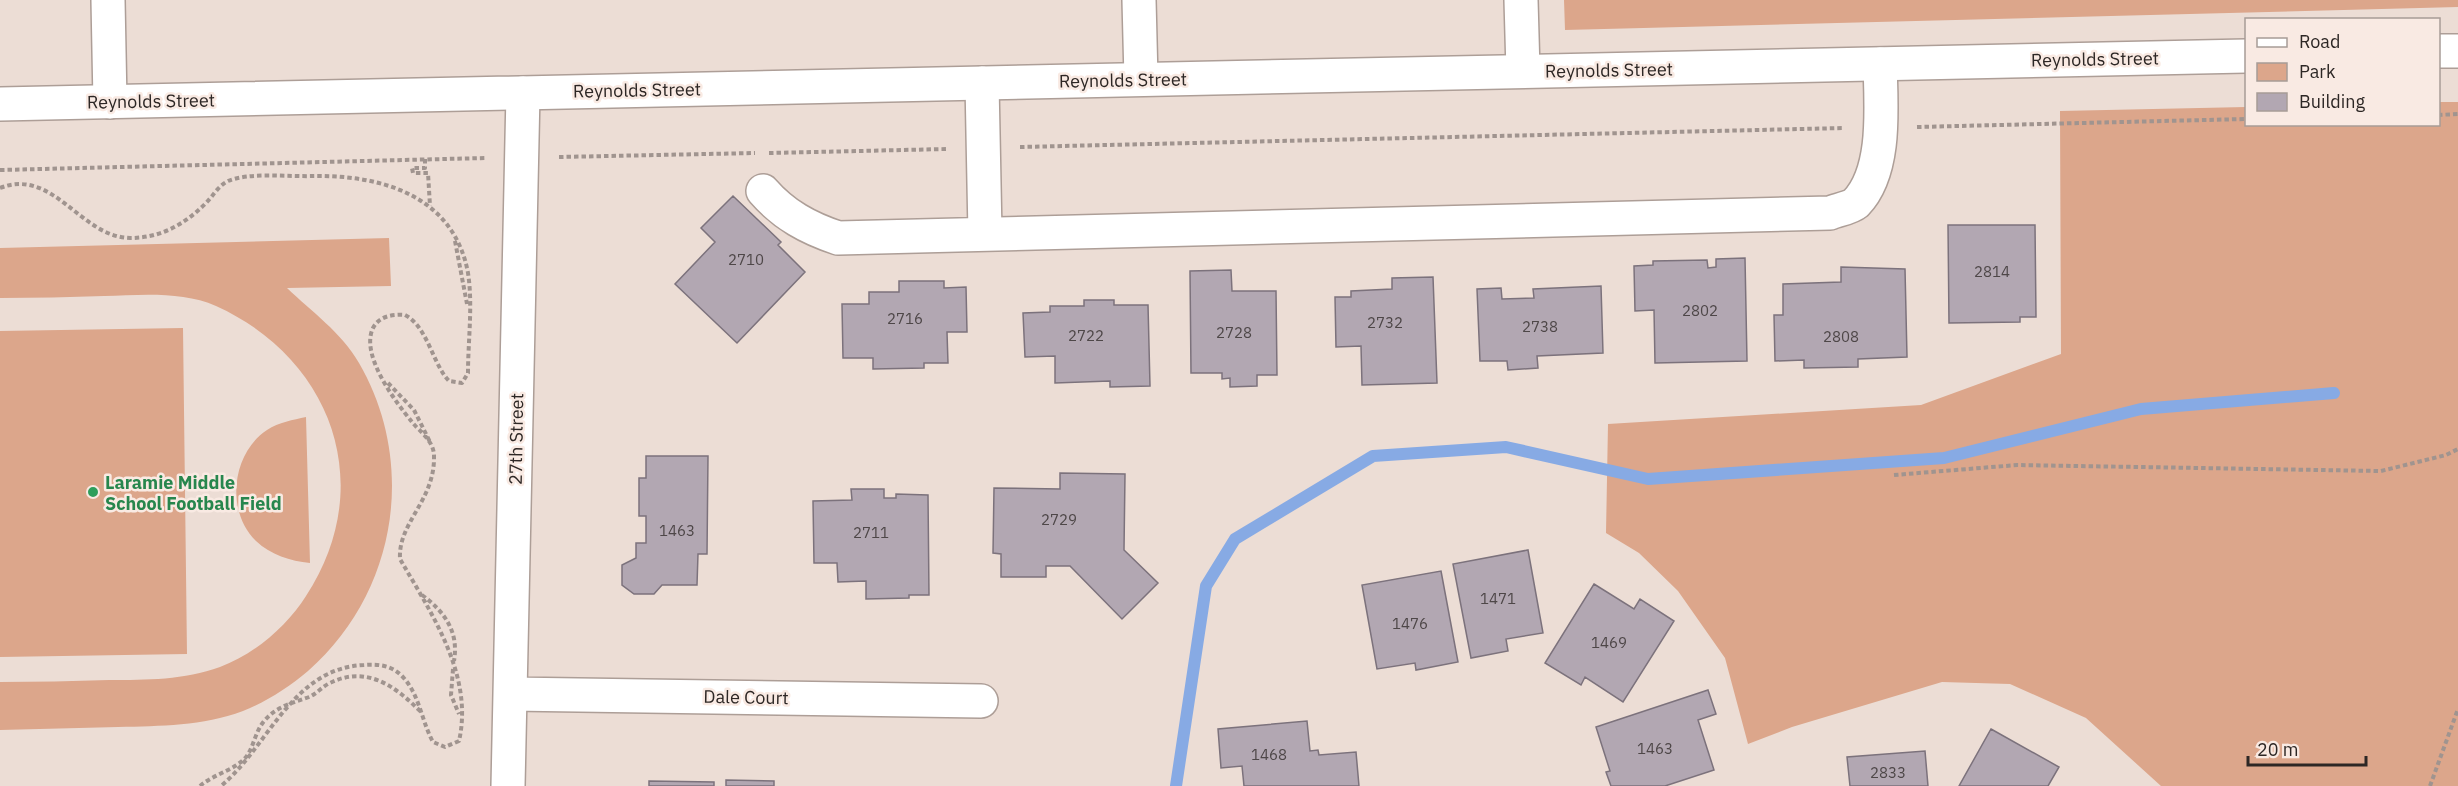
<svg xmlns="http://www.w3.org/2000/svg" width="2458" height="786" viewBox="0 0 2458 786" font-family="'IBM Plex Sans',sans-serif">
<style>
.green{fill:#dca68b}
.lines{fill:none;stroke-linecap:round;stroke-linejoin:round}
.stream{stroke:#87aae4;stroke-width:12}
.building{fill:#b2a7b2;stroke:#7c727c;stroke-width:1.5}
.minor-casing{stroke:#ad9e97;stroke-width:36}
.major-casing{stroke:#ad9e97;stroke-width:36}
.path{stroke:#a0948f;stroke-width:4;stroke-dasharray:4.5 3;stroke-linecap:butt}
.minor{stroke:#fff;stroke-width:33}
.major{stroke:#fff;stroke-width:33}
.leisure-dot{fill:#2e9e5b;stroke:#f9eae3;stroke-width:2}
.labels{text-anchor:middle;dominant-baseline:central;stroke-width:5;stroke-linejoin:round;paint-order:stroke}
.number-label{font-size:15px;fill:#4e4748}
.street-label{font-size:18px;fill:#2d2725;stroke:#f9eae3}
.leisure-label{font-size:18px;font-weight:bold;fill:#27864d;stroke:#f9eae3;text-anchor:start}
</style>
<rect width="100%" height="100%" fill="#ecddd5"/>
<!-- green -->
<path class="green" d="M1564 0H2458V7L1565 30Z
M2439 102H2458V786H2161L2086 718 2010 684 1942 682 1792 727 1748 744 1725 658 1678 591 1639 553 1606 533 1608 424 1921 405 2061 354 2060 111 2246 107V124H2438Z
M389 238 391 286 287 288C312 312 341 332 359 363 418 465 396 594 308 671 289 687 266 702 243 711 202 726 161 726 118 727 79 728 39 729 0 730V682C36 682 73 681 109 680 147 680 184 680 220 667 255 654 287 626 306 596 378 486 333 359 216 306 182 291 141 295 104 296 70 297 35 298 0 298V248Z
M183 328 187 654 0 657V331Z
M306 417 310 563C290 561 271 555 256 541 225 511 232 453 267 430 279 422 293 420 306 417Z"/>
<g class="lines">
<!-- stream -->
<path class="stream" d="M1176 786 1206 586 1235 539 1373 456 1506 447 1648 479 1944 458 2141 409 2334 393"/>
</g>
<!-- building -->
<path class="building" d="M733 196 781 242 778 245 805 272 737 343 675 284 715 242 701 228Z
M1948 225H2035L2036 317H2020V322L1949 323Z
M1745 258 1747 361 1655 363 1654 310 1635 311 1634 266 1653 265V261L1707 260 1708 268 1716 267V259Z
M1841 267 1905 269 1907 357 1858 359V367L1804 368V360L1775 361 1774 315H1783V284L1841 282Z
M1231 270 1232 291H1276L1277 375H1257V386L1230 387V378L1222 379V373H1191L1190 271Z
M1433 277 1437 383 1362 385 1361 346 1336 347 1335 297H1351V291L1392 289V278Z
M899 281H944V288L966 287 967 332H947L948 363H924V368L873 369V358H843L842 304H869V292H899Z
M1601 286 1603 353 1537 356 1538 368 1508 370 1507 361H1480L1477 289 1501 288 1502 299 1534 298 1533 289Z
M1084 300H1114V305H1148L1150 386 1110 387V381L1055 383V356L1025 357 1023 313 1050 312V306H1084Z
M646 456H708L707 554H698L697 585H662L654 594H634L622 585V565L636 558V543H646V516H639V478H646Z
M1060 473 1125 474 1124 550 1158 583 1122 619 1070 566H1046V577H1001V554L993 553 994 488 1060 489Z
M851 489H884V498H896V494L928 495 929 595H909V598L866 599V581L838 582 837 563H814L813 501 852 500Z
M1528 550 1543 633 1506 639 1508 651 1471 658 1453 564Z
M1441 571 1458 662 1416 670 1415 663 1377 669 1362 585Z
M1594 584 1634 609 1640 599 1674 621 1623 702 1585 677 1581 685 1545 663Z
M1708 690 1716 714 1698 720 1714 770 1665 786H1611L1606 772 1610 771 1596 727Z
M1307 721 1310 751 1318 750 1319 755 1356 752 1359 786H1244L1242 766 1221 768 1218 729Z
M1991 729 2059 767 2048 786H1959Z
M1925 751 1928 786H1850L1847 757Z
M726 780 774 781V786H726Z
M649 781 714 782V786H649Z"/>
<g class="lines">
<defs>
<path id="minor" d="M108 0 110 102
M1139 0 1141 79
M1521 0 1523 71
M982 83 985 234
M763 191C784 215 808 228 838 238L1830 213C1837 210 1850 208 1856 203 1887 171 1881 106 1880 64
M511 694 981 701
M508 786 523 93"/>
<path id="major" d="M2438 51H2458
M0 104 2246 56"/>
</defs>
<!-- minor casing -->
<use href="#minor" class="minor-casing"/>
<!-- major casing -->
<use href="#major" class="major-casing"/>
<!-- path -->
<path class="path" d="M2438 115 2458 114
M1917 127 2246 119
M1020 147 1844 128
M769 153 947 149
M559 157 755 153
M425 159V168H412L413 173H428L430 206
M0 170 485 158
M0 188C54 167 80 237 130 238 160 238 184 225 206 203 213 196 218 186 228 181 249 172 290 177 314 176 382 175 454 196 468 273 473 305 468 341 468 373L462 383 449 381C432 363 428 327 405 315 393 314 379 316 373 328 360 355 395 401 412 422 420 432 434 441 434 456 435 501 398 522 400 559 431 613 474 675 459 741L445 747 433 742C421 720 420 695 402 676 391 665 378 664 364 665 292 668 269 746 221 786
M455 241 467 304
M388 383 414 410 430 442
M1894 475 2017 465 2381 471 2446 455 2458 449
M422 595C445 612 459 632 454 661
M453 669 451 695 459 714
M200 786C214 774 235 770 246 757 254 747 255 731 265 720 277 706 293 703 309 697 316 694 321 688 328 684 366 664 395 686 421 712
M2430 786 2458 709"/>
<!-- minor -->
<use href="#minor" class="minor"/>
<!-- major -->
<use href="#major" class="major"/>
</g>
<!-- markers -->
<circle class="leisure-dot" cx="93" cy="492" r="6"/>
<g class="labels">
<!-- number labels -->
<g class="number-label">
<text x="746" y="259">2710</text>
<text x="1992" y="271">2814</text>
<text x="1700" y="310">2802</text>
<text x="905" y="318">2716</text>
<text x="1385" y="322">2732</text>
<text x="1540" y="326">2738</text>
<text x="1234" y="332">2728</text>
<text x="1086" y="335">2722</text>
<text x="1841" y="336">2808</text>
<text x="1059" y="519">2729</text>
<text x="677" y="530">1463</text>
<text x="871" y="532">2711</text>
<text x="1498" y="598">1471</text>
<text x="1410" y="623">1476</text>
<text x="1609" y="642">1469</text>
<text x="1655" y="748">1463</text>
<text x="1269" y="754">1468</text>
<text x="1888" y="772">2833</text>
</g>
<!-- street labels -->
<g class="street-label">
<text transform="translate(2095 59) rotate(-1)">Reynolds Street</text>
<text transform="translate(1609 70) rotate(-1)">Reynolds Street</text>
<text transform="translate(1123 80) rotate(-1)">Reynolds Street</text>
<text transform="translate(637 90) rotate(-1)">Reynolds Street</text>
<text transform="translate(151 101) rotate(-1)">Reynolds Street</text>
<text transform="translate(516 439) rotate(-89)">27th Street</text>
<text transform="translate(746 697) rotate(1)">Dale Court</text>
</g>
<!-- leisure labels -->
<g class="leisure-label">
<text x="105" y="482">Laramie Middle<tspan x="105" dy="21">School Football Field</tspan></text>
</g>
</g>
<!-- legend -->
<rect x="2245" y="18" width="195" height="108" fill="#f9eae3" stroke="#a79c97" stroke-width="1.5"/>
<rect x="2257" y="38" width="30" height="9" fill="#ffffff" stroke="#a79c97" stroke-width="1.5"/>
<text x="2299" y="48" font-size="18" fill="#2d2725">Road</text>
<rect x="2257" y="63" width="30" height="18" fill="#dca68b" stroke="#a79c97" stroke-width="1.5"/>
<text x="2299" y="78" font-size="18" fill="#2d2725">Park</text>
<rect x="2257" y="93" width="30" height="18" fill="#b2a7b2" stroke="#a79c97" stroke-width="1.5"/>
<text x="2299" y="108" font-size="18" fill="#2d2725">Building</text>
<!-- scale -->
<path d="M2248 756v9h118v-9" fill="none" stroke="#2d2725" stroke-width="3"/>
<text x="2257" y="756" font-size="18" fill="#2d2725" stroke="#f9eae3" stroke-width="4.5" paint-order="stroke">20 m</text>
</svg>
